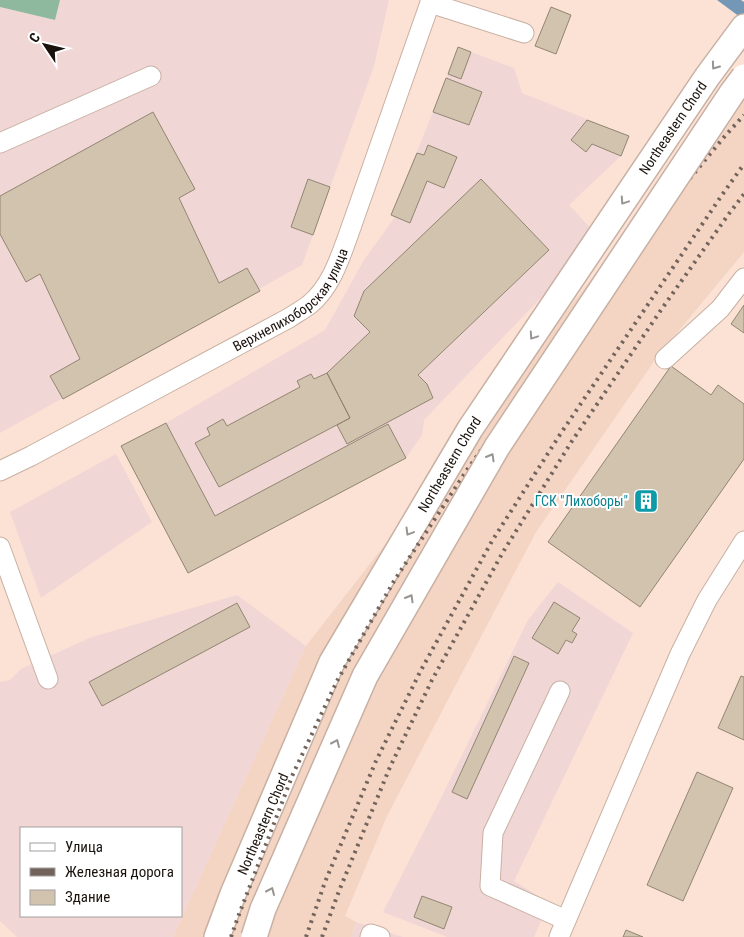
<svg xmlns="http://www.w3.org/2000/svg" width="744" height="937" viewBox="0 0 744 937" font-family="'Roboto Condensed',sans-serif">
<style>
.industrial{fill:#f1d6d6;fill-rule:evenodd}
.built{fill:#f4d4c3}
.forest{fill:#8eb99f}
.water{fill:#7497b6}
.building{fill:#d2c3ae;stroke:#928571}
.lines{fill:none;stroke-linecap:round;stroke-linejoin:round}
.minor-casing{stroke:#c8b0a3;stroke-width:21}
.major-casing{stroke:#c8b0a3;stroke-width:28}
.minor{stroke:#fff;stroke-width:19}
.major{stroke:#fff;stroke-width:25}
.rail{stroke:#72635b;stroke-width:4;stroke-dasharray:2.5 5;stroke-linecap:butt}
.major-bridge-casing{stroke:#c8b0a3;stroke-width:28;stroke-linecap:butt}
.major-bridge{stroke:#fff;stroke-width:25}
.oneway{stroke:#989492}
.labels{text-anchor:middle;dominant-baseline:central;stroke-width:4;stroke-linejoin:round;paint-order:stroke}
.street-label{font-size:14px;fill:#1a120d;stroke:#fff}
.culture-label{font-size:14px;fill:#0d838f;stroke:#fff;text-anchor:end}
</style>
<rect width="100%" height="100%" fill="#fbe2d4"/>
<!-- industrial -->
<path class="industrial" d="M60 0H389L374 66 302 265 0 433V7L54 20Z
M458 47 514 68 522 93 629 136 621 156 569 205 599 237 424 420 422 435 406 458 188 573 121 446 166 423 325 330 364 260 395 217 391 215 433 112Z
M116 454 152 522 41 598 10 512Z
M558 582 633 633 514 881 549 903 534 937H447L383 912 440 800 528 620Z
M237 595 306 646 173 937H17L0 921V682L10 680 21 669 92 637ZM21 828H181V916H21Z
M356 922 403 937H351Z"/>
<!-- built -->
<path class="built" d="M744 91V252L657 357 536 532 387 816 345 916 356 922 351 937H173L306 646 552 330 625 235Z"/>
<!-- forest -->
<path class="forest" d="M0 0H60L55 20 0 7Z"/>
<!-- water -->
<path class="water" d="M717 0H741L744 2V20Z"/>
<!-- building -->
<path class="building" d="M551 7 571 15 556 54 535 46Z
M458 47 471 52 461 79 448 74Z
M446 78 482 92 469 125 433 112Z
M153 112 195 189 179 198 219 283 247 268 260 291 63 399 50 376 80 359 40 274 26 282 0 234V196Z
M587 120 629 136 621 156 592 144 586 152 571 140Z
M428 145 457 157 444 188 427 181 410 223 391 215 417 153 424 155Z
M308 179 330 187 313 235 291 227Z
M481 179 549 250 418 375 427 384 433 398 347 444 337 425 350 418 327 373 370 332 354 316 364 291Z
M744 305V333L731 324Z
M671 366 711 395 718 385 744 404V459L640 607 548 542Z
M327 373 350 418 219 487 195 443 210 435 207 428 223 419 227 426 300 387 297 381 311 374 314 379Z
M166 423 215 516 388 424 406 458 188 573 121 446Z
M554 602 580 618 572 631 577 634 572 643 566 640 558 654 532 638Z
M237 603 250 627 102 706 89 682Z
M514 656 529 663 467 799 452 792Z
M741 676 744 677V740L718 728Z
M697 772 733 788 683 901 647 885Z
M422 896 452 907 444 929 414 917Z
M626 930 643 937H623Z"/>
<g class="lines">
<defs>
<g id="minor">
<path d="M430 3 524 33"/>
<path d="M0 143 151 76"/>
<path d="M665 359 720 309 744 278"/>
<path id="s1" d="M0 471 31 456 289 318C295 314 302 310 309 305 330 288 339 261 348 236L431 0"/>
<path d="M0 547 48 679"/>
<path d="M560 691 493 833 490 886 566 920"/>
<path d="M370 937 371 934 380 937"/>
<path d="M559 937 680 654 707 600 744 541"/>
</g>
<g id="major">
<path id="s2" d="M217 937 233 894 332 662 470 429 707 77 744 27"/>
</g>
</defs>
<!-- minor casing -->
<use href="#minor" class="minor-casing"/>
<!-- major casing -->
<use href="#major" class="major-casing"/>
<!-- minor -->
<use href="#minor" class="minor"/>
<!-- major -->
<use href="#major" class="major"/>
<!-- rail -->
<path class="rail" d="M231 937 238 917 293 774 337 681 394 581 467 470 579 312 725 136 744 115
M306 937 325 882 376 761 420 672 492 541 561 433 722 195 744 164
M322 937 339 891 390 767 432 680 503 552 572 441 661 310 728 215 744 194"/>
<defs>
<path id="major-bridge" d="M254 937 263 909 365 676 497 447 732 93 744 77"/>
</defs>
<!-- major-bridge casing -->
<use href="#major-bridge" class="major-bridge-casing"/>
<!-- major-bridge -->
<use href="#major-bridge" class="major-bridge"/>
</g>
<!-- one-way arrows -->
<defs><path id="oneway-chevron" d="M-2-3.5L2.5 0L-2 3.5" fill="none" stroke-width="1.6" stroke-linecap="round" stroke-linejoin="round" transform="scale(1.25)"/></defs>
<g class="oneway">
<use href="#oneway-chevron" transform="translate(715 66) rotate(126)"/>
<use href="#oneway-chevron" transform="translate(624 201) rotate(124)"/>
<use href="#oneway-chevron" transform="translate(533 336) rotate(124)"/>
<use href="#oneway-chevron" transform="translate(491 457) rotate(-60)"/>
<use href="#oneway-chevron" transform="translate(409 532) rotate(121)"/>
<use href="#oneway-chevron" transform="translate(410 598) rotate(-60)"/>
<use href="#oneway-chevron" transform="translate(336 743) rotate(-66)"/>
<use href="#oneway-chevron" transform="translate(271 891) rotate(-66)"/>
</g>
<!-- icons -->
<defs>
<symbol id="building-square" viewBox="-11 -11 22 22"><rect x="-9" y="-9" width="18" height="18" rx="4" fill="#0f9aa8" stroke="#fff"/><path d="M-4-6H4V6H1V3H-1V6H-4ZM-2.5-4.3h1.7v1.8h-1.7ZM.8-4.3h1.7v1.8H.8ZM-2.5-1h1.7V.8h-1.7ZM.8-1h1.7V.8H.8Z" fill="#fff"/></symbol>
</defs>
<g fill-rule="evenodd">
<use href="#building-square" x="632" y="487" width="28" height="28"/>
</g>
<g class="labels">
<!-- street labels -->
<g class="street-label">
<text stroke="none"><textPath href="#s2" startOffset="932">Northeastern Chord</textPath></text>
<text stroke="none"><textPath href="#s1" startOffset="341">Верхнелихоборская улица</textPath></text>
<text stroke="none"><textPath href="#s2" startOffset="528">Northeastern Chord</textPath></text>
<text stroke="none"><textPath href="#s2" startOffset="122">Northeastern Chord</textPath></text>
</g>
<!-- culture labels -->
<g class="culture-label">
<text x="628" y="501">ГСК "Лихоборы"</text>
</g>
</g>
<!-- legend -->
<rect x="20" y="827" width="162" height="90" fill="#ffffff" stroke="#a3a09e"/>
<rect x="30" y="843" width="25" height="8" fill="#ffffff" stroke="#a3a09e"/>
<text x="65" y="852" font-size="15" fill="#1a120d">Улица</text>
<rect x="30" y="868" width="25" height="8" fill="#72635b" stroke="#a3a09e"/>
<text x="65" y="877" font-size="15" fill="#1a120d">Железная дорога</text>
<rect x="30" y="890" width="25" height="15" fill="#d2c3ae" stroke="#a3a09e"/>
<text x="65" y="902" font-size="15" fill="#1a120d">Здание</text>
<!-- north arrow -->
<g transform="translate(45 45) rotate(305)" stroke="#ffffff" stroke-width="4" paint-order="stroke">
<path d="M0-4L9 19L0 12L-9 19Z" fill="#1a120d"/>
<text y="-8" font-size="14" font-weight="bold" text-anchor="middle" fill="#1a120d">С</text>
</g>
</svg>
